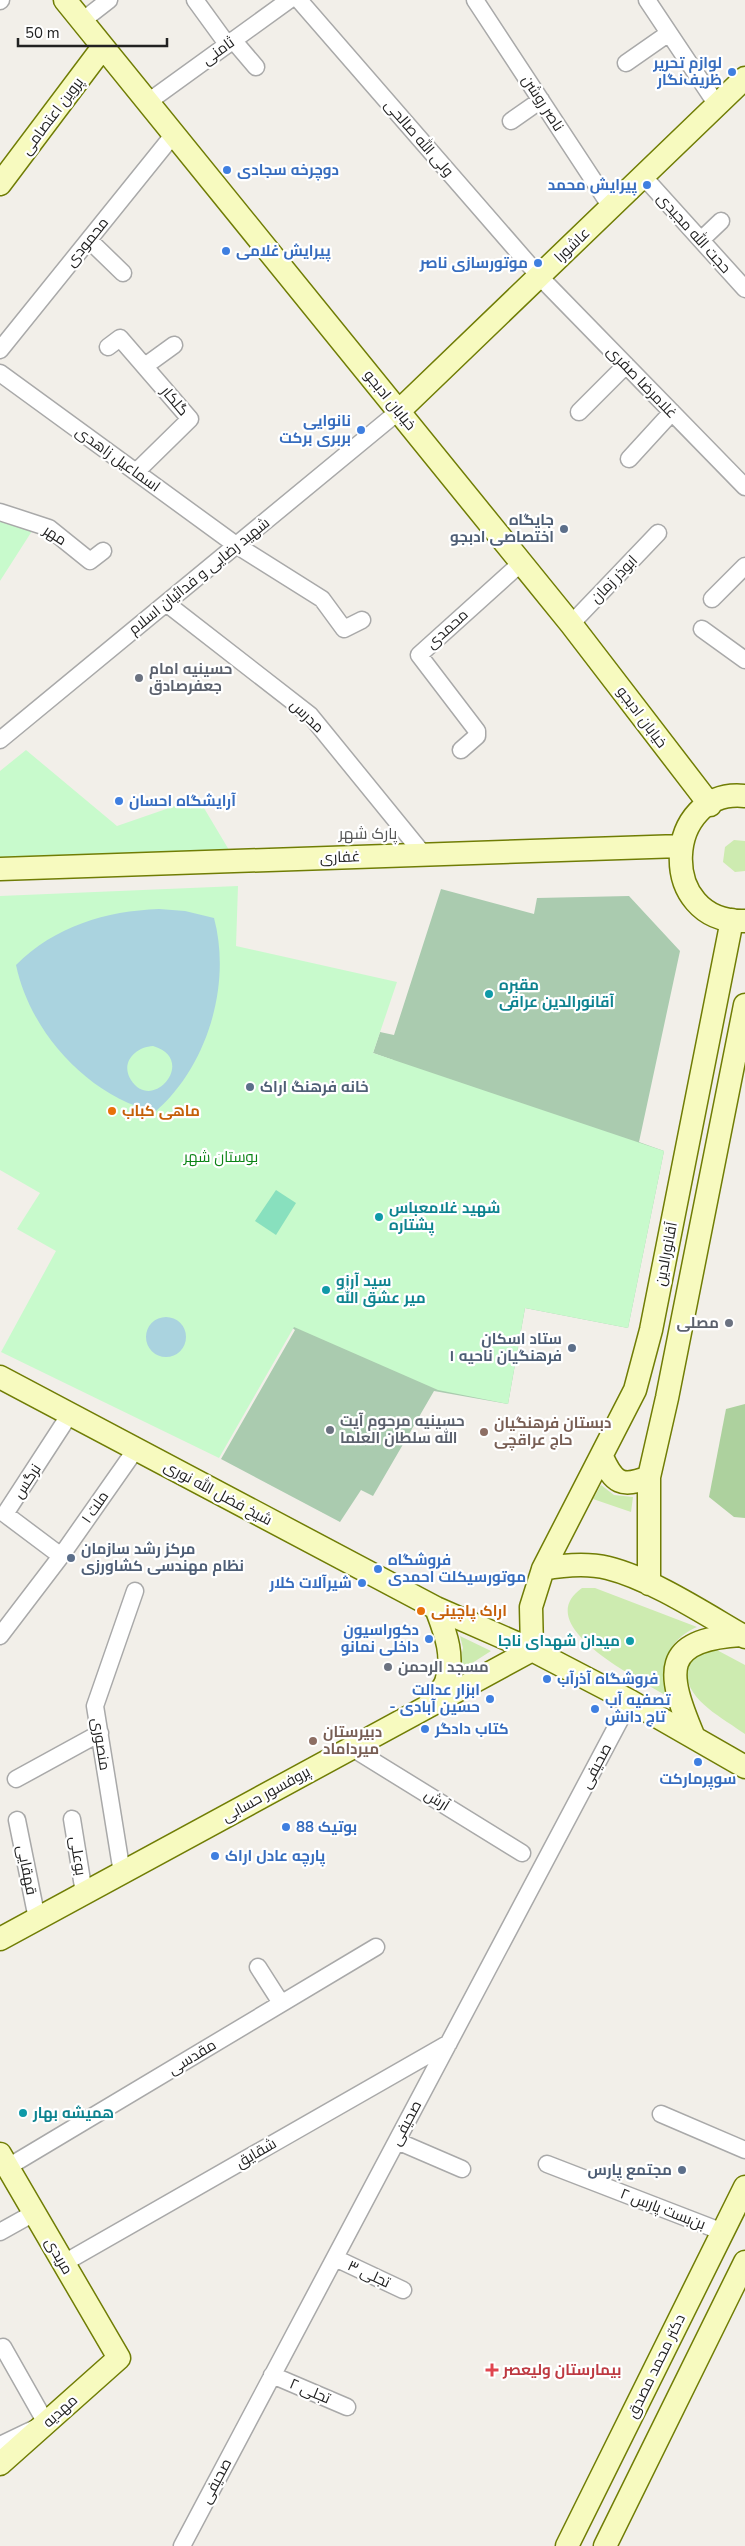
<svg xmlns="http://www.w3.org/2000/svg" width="745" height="2546" viewBox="0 0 745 2546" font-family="'Nunito Sans',Cairo,sans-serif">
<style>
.grass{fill:#cdebb0}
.forest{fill:#add19e}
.cemetery{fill:#aacbaf}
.park{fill:#c8facc}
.pitch{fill:#88e0be}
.water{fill:#aad3df;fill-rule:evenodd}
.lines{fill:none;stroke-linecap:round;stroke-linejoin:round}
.street-casing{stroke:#a9a9a9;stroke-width:19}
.secondary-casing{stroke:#707d05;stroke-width:25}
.street{stroke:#fff;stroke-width:16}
.secondary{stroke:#f7fabf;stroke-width:22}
.shop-dot{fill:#3f7fe0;stroke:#fff;stroke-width:2}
.service-dot{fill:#5c6f8a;stroke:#fff;stroke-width:2}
.worship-dot{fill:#6b7280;stroke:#fff;stroke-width:2}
.culture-dot{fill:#0f9aa8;stroke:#fff;stroke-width:2}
.food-dot{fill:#e8710a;stroke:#fff;stroke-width:2}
.education-dot{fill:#8d6e63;stroke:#fff;stroke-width:2}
.health-dot{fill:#e0444e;stroke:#fff;stroke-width:2}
.labels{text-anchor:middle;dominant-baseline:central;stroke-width:4.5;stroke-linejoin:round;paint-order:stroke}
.street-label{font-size:15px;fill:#222;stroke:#fff}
.shop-label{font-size:15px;font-weight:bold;fill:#366cbe;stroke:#fff;text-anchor:start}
.service-label{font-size:15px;font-weight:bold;fill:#4e5e75;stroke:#fff;text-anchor:end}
.worship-label{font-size:15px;font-weight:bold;fill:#5b616d;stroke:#fff;text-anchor:start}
.culture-label{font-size:15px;font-weight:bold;fill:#0d838f;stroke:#fff;text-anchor:start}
.food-label{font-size:15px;font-weight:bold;fill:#c56008;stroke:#fff;text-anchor:start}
.park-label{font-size:15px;fill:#0c8416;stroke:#fff}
.education-label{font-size:15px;font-weight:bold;fill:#785e54;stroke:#fff;text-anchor:start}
.health-label{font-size:15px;font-weight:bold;fill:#be3a42;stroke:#fff;text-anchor:start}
.neighbourhood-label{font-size:16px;fill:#555;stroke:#fff}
</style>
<rect width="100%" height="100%" fill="#f2efe9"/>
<!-- grass -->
<path class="grass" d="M734 840 745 841V871L735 872 723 862 725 847Z
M601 1485 614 1495 633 1497 631 1512 593 1499Z
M582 1588H595L697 1627C667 1640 657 1668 670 1698 642 1680 528 1626 582 1588Z
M460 1636 491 1651 458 1672 463 1648Z
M715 1649 745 1665V1734C719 1715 669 1692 694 1654Z"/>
<!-- forest -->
<path class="forest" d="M745 1404V1518L734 1517 709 1497 726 1409Z"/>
<!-- cemetery -->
<path class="cemetery" d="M441 889 534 914 537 898 629 896 680 951 639 1142 664 1151 628 1328 525 1308 508 1404 434 1391 373 1496 361 1490 340 1522 221 1459 295 1330 240 1286 393 1060 373 1053 380 1032 394 1035Z"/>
<!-- park -->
<path class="park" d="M0 520 32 531 0 581Z
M26 750 117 826 198 798 229 850 0 857V771Z
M238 886 236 946 397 982 373 1053 664 1151 628 1328 525 1308 508 1404 438 1390 294 1327 219 1458 1 1352 56 1251 17 1229 40 1193 0 1170V896Z"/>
<!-- pitch -->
<path class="pitch" d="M276 1190 296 1203 276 1235 255 1221Z"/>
<!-- water -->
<path class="water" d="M159 909 185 911 214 918C232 985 207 1067 155 1112 88 1096 30 1032 16 965 55 926 106 911 159 909ZM153 1046C198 1059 153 1114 131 1080 120 1063 135 1047 153 1046Z
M146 1337a20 20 0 1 1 40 0a20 20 0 1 1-40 0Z"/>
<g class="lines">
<defs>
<path id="street" d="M195 0 227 44
M299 0 539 276 745 487
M475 0 611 207
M647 0 717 105
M0 1 1 0
M82 21 109 0
M233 40 256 67
M626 63 669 33
M148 102 289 0
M511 121 541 100
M643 176 745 289
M89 240 123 273
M701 240 721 221
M108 347 120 338 190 419 136 472
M0 350 174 134
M145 366 174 345
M0 373 236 545 322 599 344 629 362 620
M579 412 626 365
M629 459 672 412
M0 512 49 528 90 561 103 551
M712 599 745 566
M166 603 310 715 424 855
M571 624 658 533
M702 629 745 660
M0 740 399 411
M461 750 477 736V731L419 655 521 563
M61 1556 5 1514 70 1414
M0 1636 61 1556 136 1449
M352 1748 522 1853
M16 1779 100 1733
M72 1819 84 1893
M17 1820 37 1919
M122 1873 95 1706 135 1591
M258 1967 281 2003
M661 2114 745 2150
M397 2141 462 2169
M547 2164 723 2232
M8 2167 376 1947
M0 2232 34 2213
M335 2258 403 2290
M64 2263 449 2043
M272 2375 347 2407
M0 2445 46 2423 3 2347
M182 2546 630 1701"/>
<path id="secondary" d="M65 0 571 624 710 805
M0 184 103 47
M399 411 745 78
M745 796C664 787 655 924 745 921
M0 869 681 846
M0 1377 436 1608 532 1650 630 1701 745 1767
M602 1457C614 1483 621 1488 649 1477
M543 1569C564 1565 587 1563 608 1568 652 1579 705 1614 745 1637
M649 1584V1477L667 1398 745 1005
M532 1650 531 1607 543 1569 635 1390 651 1330 732 920
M429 1704C434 1698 443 1690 446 1682 455 1656 445 1632 436 1608
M693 1735C667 1673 660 1640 741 1635
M0 1939 532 1650
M0 2154 119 2358 0 2464
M567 2546 745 2187
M605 2546 745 2262"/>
</defs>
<!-- street casing -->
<use href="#street" class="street-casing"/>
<!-- secondary casing -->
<use href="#secondary" class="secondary-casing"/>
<!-- street -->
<use href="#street" class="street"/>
<!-- secondary -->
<use href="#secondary" class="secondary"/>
</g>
<!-- markers -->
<g class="shop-dot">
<circle cx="732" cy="72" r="5"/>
<circle cx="227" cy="170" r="5"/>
<circle cx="647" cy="185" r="5"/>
<circle cx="226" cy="251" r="5"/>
<circle cx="538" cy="263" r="5"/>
<circle cx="361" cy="430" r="5"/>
<circle cx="119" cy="801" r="5"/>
<circle cx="378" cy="1569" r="5"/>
<circle cx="362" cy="1583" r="5"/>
<circle cx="429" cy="1639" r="5"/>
<circle cx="547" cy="1679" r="5"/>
<circle cx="490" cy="1699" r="5"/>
<circle cx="595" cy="1709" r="5"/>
<circle cx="425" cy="1729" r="5"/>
<circle cx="698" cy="1762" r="5"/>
<circle cx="286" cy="1827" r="5"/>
<circle cx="215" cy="1856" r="5"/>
</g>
<g class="service-dot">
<circle cx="564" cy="529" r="5"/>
<circle cx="250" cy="1087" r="5"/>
<circle cx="572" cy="1348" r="5"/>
<circle cx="71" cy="1558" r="5"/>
<circle cx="682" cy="2170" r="5"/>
</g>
<g class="worship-dot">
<circle cx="139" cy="678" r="5"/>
<circle cx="729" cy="1323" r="5"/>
<circle cx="330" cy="1430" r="5"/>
<circle cx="388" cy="1667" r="5"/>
</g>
<g class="culture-dot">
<circle cx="489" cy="994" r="5"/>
<circle cx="379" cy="1217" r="5"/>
<circle cx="326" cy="1290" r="5"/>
<circle cx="630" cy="1641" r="5"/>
<circle cx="23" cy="2113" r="5"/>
</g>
<g class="food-dot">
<circle cx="112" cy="1111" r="5"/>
<circle cx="421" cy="1611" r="5"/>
</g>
<g class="education-dot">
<circle cx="484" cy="1432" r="5"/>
<circle cx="313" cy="1741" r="5"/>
</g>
<path class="health-dot" d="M489.5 2362.5h5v5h5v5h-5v5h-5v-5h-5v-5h5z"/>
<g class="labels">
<!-- street labels -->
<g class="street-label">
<text transform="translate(218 51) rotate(-36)">ثامنی</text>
<text transform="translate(543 103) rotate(57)">ناصر روشن</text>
<text transform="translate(52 116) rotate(-53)">پروین اعتصامی</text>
<text transform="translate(419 138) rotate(49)">ولی الله صالحی</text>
<text transform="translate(694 233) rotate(48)">حجت الله مجیدی</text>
<text transform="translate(87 242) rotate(-51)">محمودی</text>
<text transform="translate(572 245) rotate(-44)">عاشورا</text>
<text transform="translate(642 382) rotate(46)">غلامرضا صفری</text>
<text transform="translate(390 400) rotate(51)">خیابان ادبجو</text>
<text transform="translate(175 401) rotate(50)">گلکار</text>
<text transform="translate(118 459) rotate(36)">اسماعیل زاهدی</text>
<text transform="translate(55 535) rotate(33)">مهر</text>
<text transform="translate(199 576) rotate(-39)">شهید رضایی و فدائیان اسلام</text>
<text transform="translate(614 579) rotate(-46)">ابوذر زمان</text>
<text transform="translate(447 629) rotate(-42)">محمدی</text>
<text transform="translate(307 716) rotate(44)">مدرس</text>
<text transform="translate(642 717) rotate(53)">خیابان ادبجو</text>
<text transform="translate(340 857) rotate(-2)">غفاری</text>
<text transform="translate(666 1254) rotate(-79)">آقانورالدین</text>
<text transform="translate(27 1481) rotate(-57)">نرگس</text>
<text transform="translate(218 1493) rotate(28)">شیخ فضل الله نوری</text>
<text transform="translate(95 1507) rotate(-55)">ملت ۱</text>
<text transform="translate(101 1744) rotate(81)">منصوری</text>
<text transform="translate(596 1766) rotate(-62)">صحیفی</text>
<text transform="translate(266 1794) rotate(-29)">پروفسور حسابی</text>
<text transform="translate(437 1800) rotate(32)">آرش</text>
<text transform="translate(78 1856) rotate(81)">بوعلی</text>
<text transform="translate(27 1870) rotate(79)">قهقایی</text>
<text transform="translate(192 2057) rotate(-31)">مقدسی</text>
<text transform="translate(406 2123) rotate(-62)">صحیفی</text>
<text transform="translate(256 2153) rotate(-30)">شقایق</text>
<text transform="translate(663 2209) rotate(21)">بن‌بست پارس ۲</text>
<text transform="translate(59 2256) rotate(60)">مریدی</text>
<text transform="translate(369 2274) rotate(25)">تجلی ۳</text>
<text transform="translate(656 2366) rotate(-64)">دکتر محمد مصدق</text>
<text transform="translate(310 2391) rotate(23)">تجلی ۲</text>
<text transform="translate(60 2411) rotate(-42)">مهدیه</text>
<text transform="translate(216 2481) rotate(-62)">صحیفی</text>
</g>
<!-- shop labels -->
<g class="shop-label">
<text x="722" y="63" text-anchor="end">لوازم تحریر<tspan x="722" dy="17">ظریف‌نگار</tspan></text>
<text x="237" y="170">دوچرخه سجادی</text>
<text x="637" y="185" text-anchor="end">پیرایش محمد</text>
<text x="236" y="251">پیرایش غلامی</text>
<text x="528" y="263" text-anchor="end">موتورسازی ناصر</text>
<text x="351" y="421" text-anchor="end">نانوایی<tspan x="351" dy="17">بربری برکت</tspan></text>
<text x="129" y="801">آرایشگاه احسان</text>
<text x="388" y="1560">فروشگاه<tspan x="388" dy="17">موتورسیکلت احمدی</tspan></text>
<text x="352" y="1583" text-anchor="end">شیرآلات کلار</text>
<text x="419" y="1630" text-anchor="end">دکوراسیون<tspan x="419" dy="17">داخلی نمانو</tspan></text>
<text x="557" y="1679">فروشگاه آذرآب</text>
<text x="480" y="1690" text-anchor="end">ابزار عدالت<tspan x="480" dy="17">- حسین آبادی</tspan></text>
<text x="605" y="1700">تصفیه آب<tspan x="605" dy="17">تاج دانش</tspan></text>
<text x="435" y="1729">کتاب دادگر</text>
<text x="698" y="1779" text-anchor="middle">سوپرمارکت</text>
<text x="296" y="1827">بوتیک 88</text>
<text x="225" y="1856">پارچه عادل اراک</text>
</g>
<!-- service labels -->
<g class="service-label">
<text x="554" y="520">جایگاه<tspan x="554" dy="17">اختصاصی ادبجو</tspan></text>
<text x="260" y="1087" text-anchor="start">خانه فرهنگ اراک</text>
<text x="562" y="1339">ستاد اسکان<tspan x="562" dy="17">فرهنگیان ناحیه ۱</tspan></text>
<text x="81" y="1549" text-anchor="start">مرکز رشد سازمان<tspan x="81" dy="17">نظام مهندسی کشاورزی</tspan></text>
<text x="672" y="2170">مجتمع پارس</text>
</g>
<!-- worship labels -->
<g class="worship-label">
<text x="149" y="669">حسینیه امام<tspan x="149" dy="17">جعفرصادق</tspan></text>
<text x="719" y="1323" text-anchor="end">مصلی</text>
<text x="340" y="1421">حسینیه مرحوم آیت<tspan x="340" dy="17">الله سلطان العلما</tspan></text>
<text x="398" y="1667">مسجد الرحمن</text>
</g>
<!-- culture labels -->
<g class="culture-label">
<text x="499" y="985">مقبره<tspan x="499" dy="17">آقانورالدین عراقی</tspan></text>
<text x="389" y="1208">شهید غلامعباس<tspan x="389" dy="17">پشتاره</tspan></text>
<text x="336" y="1281">سید آرزو<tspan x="336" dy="17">میر عشق الله</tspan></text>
<text x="620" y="1641" text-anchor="end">میدان شهدای ناجا</text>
<text x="33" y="2113">همیشه بهار</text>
</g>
<!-- food labels -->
<g class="food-label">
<text x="122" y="1111">ماهی کباب</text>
<text x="431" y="1611">اراک پاچینی</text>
</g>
<!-- park labels -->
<g class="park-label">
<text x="221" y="1157">بوستان شهر</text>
</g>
<!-- education labels -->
<g class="education-label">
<text x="494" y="1423">دبستان فرهنگیان<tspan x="494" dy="17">حاج عراقچی</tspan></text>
<text x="323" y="1732">دبیرستان<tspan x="323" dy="17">میرداماد</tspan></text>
</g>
<!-- health labels -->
<g class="health-label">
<text x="503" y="2370">بیمارستان ولیعصر</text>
</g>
<!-- neighbourhood labels -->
<g class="neighbourhood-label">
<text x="368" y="834">پارک شهر</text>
</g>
</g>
<!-- scale -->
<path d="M18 38v8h149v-8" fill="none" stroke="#222222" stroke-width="2.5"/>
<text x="25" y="38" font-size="15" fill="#222222" stroke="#ffffff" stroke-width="4" paint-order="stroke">50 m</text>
</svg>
